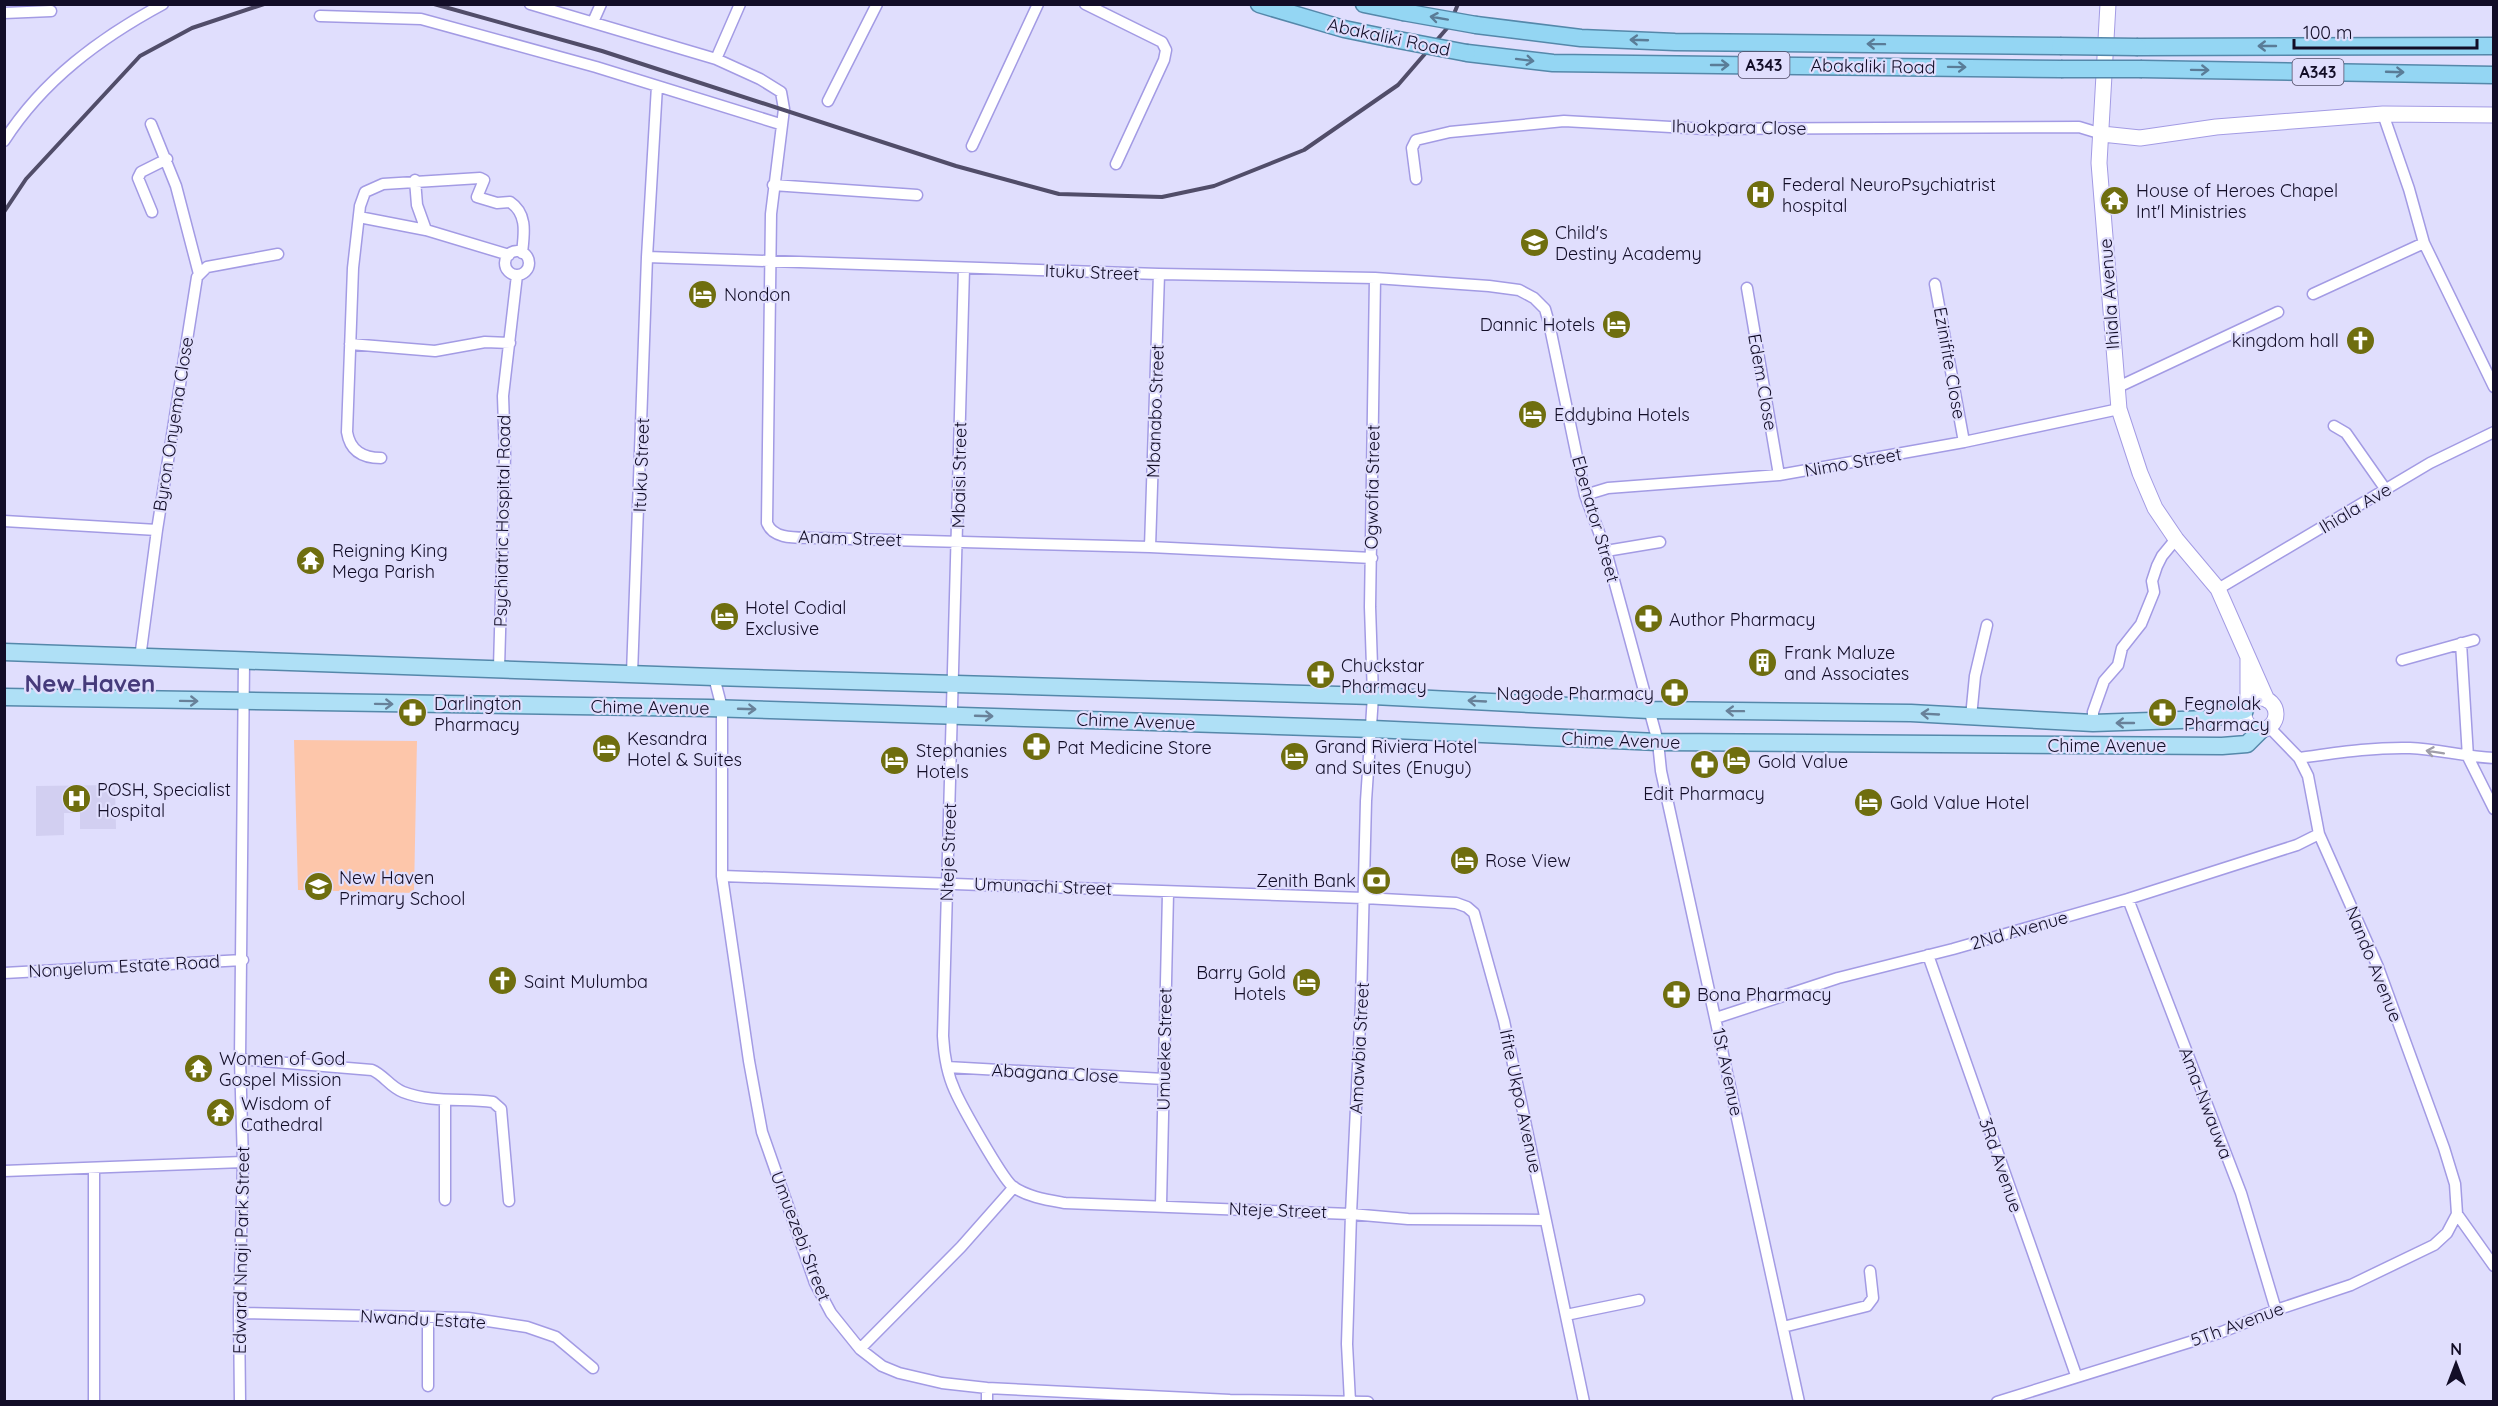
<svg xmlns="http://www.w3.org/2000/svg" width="2498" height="1406" viewBox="0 0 2498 1406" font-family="Quicksand,sans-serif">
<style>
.built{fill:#d2cff1}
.grass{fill:#fdc6aa}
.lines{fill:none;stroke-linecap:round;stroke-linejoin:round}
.minor-casing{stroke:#a39be4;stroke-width:13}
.secondary-casing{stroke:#a39be4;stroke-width:17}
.primary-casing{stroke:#58a;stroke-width:19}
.trunk-casing{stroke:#58a;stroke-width:19}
.minor{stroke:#fff;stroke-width:10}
.secondary{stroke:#fff;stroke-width:15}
.primary{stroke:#afe0f6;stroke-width:16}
.trunk{stroke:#94d6f3;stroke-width:16}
.rail{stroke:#514d69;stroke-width:4}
.trunk-bridge-casing{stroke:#58a;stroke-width:19;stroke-linecap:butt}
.trunk-bridge{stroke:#94d6f3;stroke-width:16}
.oneway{stroke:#5a7c97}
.oneway2{stroke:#688199}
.oneway3{stroke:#a09ea9}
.labels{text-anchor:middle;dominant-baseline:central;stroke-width:4.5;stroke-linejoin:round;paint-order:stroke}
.shield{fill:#e0defd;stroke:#504c67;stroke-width:1.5}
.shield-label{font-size:16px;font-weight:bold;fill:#120d27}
.street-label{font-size:18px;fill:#120d27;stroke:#e0defd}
.poi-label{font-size:18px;fill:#120d27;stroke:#e0defd;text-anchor:start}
.district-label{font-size:24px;font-weight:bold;fill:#463b7b;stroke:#e0defd}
</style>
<rect width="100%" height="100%" fill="#e0defd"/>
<!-- built -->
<path class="built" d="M115 785 116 829H80V813H64V835L36 836V786Z"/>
<!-- grass -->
<path class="grass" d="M294 740 417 741 414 893 298 890Z"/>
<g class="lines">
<defs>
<path id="minor" d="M530 4 716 59 760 79 781 92 784 109 771 214 767 523C774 541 800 537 816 538L1150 547 1372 558
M1085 4 1162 42 1166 50 1164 60 1116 164
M4 13 51 11
M320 16 421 19 596 67 780 124
M593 22 601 4
M716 59 740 4
M828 101 877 4
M2383 114 2409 189 2424 243 2494 387
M151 124 176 186 199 274
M4 141C43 80 100 38 163 4
M972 146 1038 4
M1416 179 1412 148 1416 140 1450 132 1564 121 1706 129 2079 127 2102 134
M415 180 417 205 426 230
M773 185 917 195
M152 212 138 178 141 172 167 159
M359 217 426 230 509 255
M505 263a12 12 0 1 1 24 0a12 12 0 1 1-24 0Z
M647 257 1159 274 1375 278 1489 286 1519 290 1534 298 1545 309 1549 323 1585 495 1606 551 1658 742 1661 771 1799 1402
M964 268 943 1036C944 1055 947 1074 955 1091 962 1107 1001 1176 1012 1186 1027 1197 1048 1200 1065 1203L1351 1214 1408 1219 1545 1220
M1935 284 1964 442
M1747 288 1779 475
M2313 294 2424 243
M350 344 435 351 485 342 510 343
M2116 388 2278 312
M2334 426 2346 433 2386 490
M381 458C363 458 350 451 347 432L353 268 360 206 365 192 383 184 480 178 484 180 477 197 497 203 510 202C528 214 524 234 522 253
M1585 495 1608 488 1779 475 1964 442 2119 409
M4 521 157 530
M1150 547 1159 274
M1606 551 1660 542
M2218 589 2430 463 2494 432
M2461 643 2468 757 2494 809
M140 658 157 530 197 277 207 267 278 254
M2402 660 2474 640
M499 668 505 455 503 396 517 275
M632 674 647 257 657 86
M714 677 722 708V876L749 1061 762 1132 815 1283 831 1313 860 1349 882 1366 899 1373 942 1383 987 1388 1230 1400 1368 1402
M1971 717 1975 676 1987 625
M2093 723V712L2104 681 2118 665 2122 648 2141 624 2154 592 2152 581 2157 566 2162 556 2176 539
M2299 758C2336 753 2373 747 2410 748 2438 749 2465 757 2494 758
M722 876 1364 898 1456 903 1467 907 1474 913 1504 1021 1584 1402
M2128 899 2241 1193 2276 1310
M1928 955 2076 1375
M4 973 243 960
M1716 1018 1838 978 1953 949 2128 899 2297 845 2319 834
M240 1059 372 1070C384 1075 390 1087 403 1092 432 1103 463 1098 493 1102L501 1109 509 1201
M947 1067 1164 1079
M445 1100V1200
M94 1168V1402
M4 1171 243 1162
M1161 1205 1168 893
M2457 1214 2494 1266
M239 1313 468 1318 527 1327 556 1337 593 1368
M1566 1315 1639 1300
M428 1317V1386
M1783 1327 1867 1306 1873 1298 1870 1271
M860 1349 961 1247 1014 1187
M987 1388V1402
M240 1402 239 1313 243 1162 240 1059 244 661
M1350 1402 1347 1344 1351 1214 1361 1002 1366 801 1373 696 1370 607 1375 278
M1997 1402 2222 1332 2276 1310 2351 1285 2434 1245 2447 1233 2457 1214 2455 1184 2444 1148 2378 967 2319 834 2308 776 2299 758 2269 727"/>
<path id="secondary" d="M2108 4 2099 163 2119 409 2140 473 2155 508 2176 539 2218 589 2267 700
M2102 134 2140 138 2216 127 2383 114 2494 115
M2248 659V703
M2244 714a16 16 0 1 1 32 0a16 16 0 1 1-32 0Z"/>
<path id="primary" d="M4 652 714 677 1373 696 1649 710 1911 713 2093 723 2209 719 2245 710
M4 697 708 708 1372 729 1658 742 2222 746 2247 744 2261 730"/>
<path id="trunk" d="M1259 4 1344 29 1388 38
M1364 4 1403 12
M1476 25 1581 38 1675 42 2060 46
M2138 47 2494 46
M1467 53 1553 63 2061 69
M2142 69 2494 75"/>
</defs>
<!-- minor casing -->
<use href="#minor" class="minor-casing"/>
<!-- secondary casing -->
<use href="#secondary" class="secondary-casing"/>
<!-- primary casing -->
<use href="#primary" class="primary-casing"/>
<!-- trunk casing -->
<use href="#trunk" class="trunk-casing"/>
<!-- minor -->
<use href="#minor" class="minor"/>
<!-- secondary -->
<use href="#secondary" class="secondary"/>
<!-- primary -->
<use href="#primary" class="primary"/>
<!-- trunk -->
<use href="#trunk" class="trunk"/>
<!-- rail -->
<path class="rail" d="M434 4 602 51 956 166 1059 194 1162 197 1214 186 1304 150 1398 85 1449 26 1458 4
M4 212 26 179 140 56 192 28 264 4"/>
<defs>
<path id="trunk-bridge" d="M1403 12 1476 25
M1388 38 1467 53
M2060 46 2138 47
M2061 69H2142"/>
</defs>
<!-- trunk-bridge casing -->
<use href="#trunk-bridge" class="trunk-bridge-casing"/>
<!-- trunk-bridge -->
<use href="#trunk-bridge" class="trunk-bridge"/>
</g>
<!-- one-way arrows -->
<defs><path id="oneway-shaft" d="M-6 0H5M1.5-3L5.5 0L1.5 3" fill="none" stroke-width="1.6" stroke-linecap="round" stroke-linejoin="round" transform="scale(1.5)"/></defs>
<g class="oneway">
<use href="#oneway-shaft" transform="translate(1439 18) rotate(-170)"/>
<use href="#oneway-shaft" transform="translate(1639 40) rotate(-178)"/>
<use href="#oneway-shaft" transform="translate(1876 44) rotate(-179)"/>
<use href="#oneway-shaft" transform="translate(2267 46) rotate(180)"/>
<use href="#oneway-shaft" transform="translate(1525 60) rotate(7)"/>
<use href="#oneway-shaft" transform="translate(1720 65)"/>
<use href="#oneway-shaft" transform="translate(1957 67) rotate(1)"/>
<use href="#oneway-shaft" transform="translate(2200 70) rotate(1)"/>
<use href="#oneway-shaft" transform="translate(2395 72) rotate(2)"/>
</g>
<g class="oneway2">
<use href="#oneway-shaft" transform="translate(189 701) rotate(1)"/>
<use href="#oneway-shaft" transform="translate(1477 701) rotate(-177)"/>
<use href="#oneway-shaft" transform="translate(384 704) rotate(1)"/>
<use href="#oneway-shaft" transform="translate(747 709) rotate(2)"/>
<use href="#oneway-shaft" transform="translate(1735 711) rotate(-179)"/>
<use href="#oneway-shaft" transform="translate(1930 714) rotate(-177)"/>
<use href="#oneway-shaft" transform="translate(984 716) rotate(2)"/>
<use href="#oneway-shaft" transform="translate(2125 723) rotate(180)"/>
</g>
<use class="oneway3" href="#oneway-shaft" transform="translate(2435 752) rotate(-171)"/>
<!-- icons -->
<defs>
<symbol id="hospital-disc" viewBox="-11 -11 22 22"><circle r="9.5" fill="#6f6e0f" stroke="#e0defd"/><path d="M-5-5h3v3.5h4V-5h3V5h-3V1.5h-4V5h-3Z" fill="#fff"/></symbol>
<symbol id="temple-disc" viewBox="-11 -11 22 22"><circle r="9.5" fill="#6f6e0f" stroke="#e0defd"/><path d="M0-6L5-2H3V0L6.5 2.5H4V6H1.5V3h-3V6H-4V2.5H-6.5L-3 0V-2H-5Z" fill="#fff"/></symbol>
<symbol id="school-disc" viewBox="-11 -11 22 22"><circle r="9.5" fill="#6f6e0f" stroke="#e0defd"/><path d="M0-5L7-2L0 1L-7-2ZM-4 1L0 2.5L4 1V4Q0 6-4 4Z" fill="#fff"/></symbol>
<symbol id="hotel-disc" viewBox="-11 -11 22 22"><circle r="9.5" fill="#6f6e0f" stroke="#e0defd"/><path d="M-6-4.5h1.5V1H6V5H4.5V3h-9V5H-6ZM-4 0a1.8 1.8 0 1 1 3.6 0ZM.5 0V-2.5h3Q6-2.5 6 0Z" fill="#fff"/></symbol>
<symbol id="church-disc" viewBox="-11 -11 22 22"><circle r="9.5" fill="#6f6e0f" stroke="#e0defd"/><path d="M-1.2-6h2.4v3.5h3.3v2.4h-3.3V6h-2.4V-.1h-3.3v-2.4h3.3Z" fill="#fff"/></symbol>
<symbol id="pharmacy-disc" viewBox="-11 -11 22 22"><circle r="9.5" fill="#6f6e0f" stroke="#e0defd"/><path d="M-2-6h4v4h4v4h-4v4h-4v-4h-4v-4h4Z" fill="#fff"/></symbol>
<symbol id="building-disc" viewBox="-11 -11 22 22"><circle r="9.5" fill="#6f6e0f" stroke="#e0defd"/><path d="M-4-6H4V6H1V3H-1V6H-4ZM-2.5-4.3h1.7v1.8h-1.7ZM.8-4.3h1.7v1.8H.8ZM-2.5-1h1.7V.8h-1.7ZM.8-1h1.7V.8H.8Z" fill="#fff"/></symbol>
<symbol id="bank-disc" viewBox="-11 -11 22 22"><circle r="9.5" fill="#6f6e0f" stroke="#e0defd"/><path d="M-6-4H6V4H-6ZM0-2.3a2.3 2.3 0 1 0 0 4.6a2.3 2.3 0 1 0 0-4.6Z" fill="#fff"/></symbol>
</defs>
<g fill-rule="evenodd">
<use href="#hospital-disc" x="1744" y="178" width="33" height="33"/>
<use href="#temple-disc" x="2098" y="184" width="33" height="33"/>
<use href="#school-disc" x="1518" y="226" width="33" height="33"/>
<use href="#hotel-disc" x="686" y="278" width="33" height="33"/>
<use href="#hotel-disc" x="1600" y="308" width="33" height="33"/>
<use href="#church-disc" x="2344" y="324" width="33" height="33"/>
<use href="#hotel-disc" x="1516" y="398" width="33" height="33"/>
<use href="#temple-disc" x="294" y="544" width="33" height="33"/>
<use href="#hotel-disc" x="708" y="600" width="33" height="33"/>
<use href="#pharmacy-disc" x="1632" y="602" width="33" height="33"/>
<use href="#building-disc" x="1746" y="646" width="33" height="33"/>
<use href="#pharmacy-disc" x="1304" y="658" width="33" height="33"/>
<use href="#pharmacy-disc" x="1658" y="676" width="33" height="33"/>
<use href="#pharmacy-disc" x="396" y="696" width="33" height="33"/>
<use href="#pharmacy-disc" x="2146" y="696" width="33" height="33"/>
<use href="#pharmacy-disc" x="1020" y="730" width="33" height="33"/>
<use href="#hotel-disc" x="590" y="732" width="33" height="33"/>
<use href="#hotel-disc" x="1278" y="740" width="33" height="33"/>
<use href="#hotel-disc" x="878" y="744" width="33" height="33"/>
<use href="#hotel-disc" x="1720" y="744" width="33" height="33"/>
<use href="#pharmacy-disc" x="1688" y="748" width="33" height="33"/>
<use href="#hospital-disc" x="60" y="782" width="33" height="33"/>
<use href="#hotel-disc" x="1852" y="786" width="33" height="33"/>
<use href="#hotel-disc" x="1448" y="844" width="33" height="33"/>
<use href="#bank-disc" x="1360" y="864" width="33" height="33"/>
<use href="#school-disc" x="302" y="870" width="33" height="33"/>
<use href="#church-disc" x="486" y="964" width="33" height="33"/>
<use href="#hotel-disc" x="1290" y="966" width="33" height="33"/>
<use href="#pharmacy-disc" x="1660" y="978" width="33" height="33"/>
<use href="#temple-disc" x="182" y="1052" width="33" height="33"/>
<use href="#temple-disc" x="204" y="1096" width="33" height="33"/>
</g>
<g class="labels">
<!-- shield labels -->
<g class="shield">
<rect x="1738.5" y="52" width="51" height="26" rx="4.5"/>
<rect x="2292.5" y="59" width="51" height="26" rx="4.5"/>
</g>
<g class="shield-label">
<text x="1764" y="65">A343</text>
<text x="2318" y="72">A343</text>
</g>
<!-- street labels -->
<g class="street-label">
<text transform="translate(1389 37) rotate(12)">Abakaliki Road</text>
<text transform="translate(1873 66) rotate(1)">Abakaliki Road</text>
<text transform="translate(1739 127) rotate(1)">Ihuokpara Close</text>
<text transform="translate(1092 272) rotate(2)">Ituku Street</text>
<text transform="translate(2109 294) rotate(-94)">Ihiala Avenue</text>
<text transform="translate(1950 363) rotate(80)">Ezinifite Close</text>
<text transform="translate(1763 382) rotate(80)">Edem Close</text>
<text transform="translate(1155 411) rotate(-88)">Mbanabo Street</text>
<text transform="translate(173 424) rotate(-81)">Byron Onyema Close</text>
<text transform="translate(1853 462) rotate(-10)">Nimo Street</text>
<text transform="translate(641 465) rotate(-88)">Ituku Street</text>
<text transform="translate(959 475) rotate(-89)">Mbaisi Street</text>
<text transform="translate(1372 487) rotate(-89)">Ogwofia Street</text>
<text transform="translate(2355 508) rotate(-31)">Ihiala Ave</text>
<text transform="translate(1596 519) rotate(74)">Ebenator Street</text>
<text transform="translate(502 521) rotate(-89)">Psychiatric Hospital Road</text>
<text transform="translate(850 538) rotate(2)">Anam Street</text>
<text transform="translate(650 707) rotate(1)">Chime Avenue</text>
<text transform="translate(1136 721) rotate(2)">Chime Avenue</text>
<text transform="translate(1621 740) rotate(2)">Chime Avenue</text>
<text x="2107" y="745">Chime Avenue</text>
<text transform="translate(948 852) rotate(-88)">Nteje Street</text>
<text transform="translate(1043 886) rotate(2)">Umunachi Street</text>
<text transform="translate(2019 930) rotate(-16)">2Nd Avenue</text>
<text transform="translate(2374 964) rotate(68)">Nando Avenue</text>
<text transform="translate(124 966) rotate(-3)">Nonyelum Estate Road</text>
<text transform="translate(1359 1048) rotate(-87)">Amawbia Street</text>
<text transform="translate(1164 1049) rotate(-89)">Umueke Street</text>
<text transform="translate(1728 1072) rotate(78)">1St Avenue</text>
<text transform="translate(1055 1073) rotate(3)">Abagana Close</text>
<text transform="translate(1521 1101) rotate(78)">Ifite Ukpo Avenue</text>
<text transform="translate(2206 1103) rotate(69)">Ama-Nwauwa</text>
<text transform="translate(2001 1165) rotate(71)">3Rd Avenue</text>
<text transform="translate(1278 1210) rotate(2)">Nteje Street</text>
<text transform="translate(801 1236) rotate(69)">Umuezebi Street</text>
<text transform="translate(241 1250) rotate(-89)">Edward Nnaji Park Street</text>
<text transform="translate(423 1319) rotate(3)">Nwandu Estate</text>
<text transform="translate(2237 1324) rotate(-20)">5Th Avenue</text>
</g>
<!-- poi labels -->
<g class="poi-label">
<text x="1782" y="184">Federal NeuroPsychiatrist<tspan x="1782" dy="21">hospital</tspan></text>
<text x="2136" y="190">House of Heroes Chapel<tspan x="2136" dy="21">Int'l Ministries</tspan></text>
<text x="1555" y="232">Child's<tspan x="1555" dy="21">Destiny Academy</tspan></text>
<text x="724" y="294">Nondon</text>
<text x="1595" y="324" text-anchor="end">Dannic Hotels</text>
<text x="2339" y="340" text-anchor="end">kingdom hall</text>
<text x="1554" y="414">Eddybina Hotels</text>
<text x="332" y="550">Reigning King<tspan x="332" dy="21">Mega Parish</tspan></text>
<text x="745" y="607">Hotel Codial<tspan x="745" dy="21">Exclusive</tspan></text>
<text x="1669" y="619">Author Pharmacy</text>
<text x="1784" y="652">Frank Maluze<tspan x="1784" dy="21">and Associates</tspan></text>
<text x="1341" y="665">Chuckstar<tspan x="1341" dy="21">Pharmacy</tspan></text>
<text x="1654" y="693" text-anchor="end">Nagode Pharmacy</text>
<text x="434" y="703">Darlington<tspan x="434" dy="21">Pharmacy</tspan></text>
<text x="2184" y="703">Fegnolak<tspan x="2184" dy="21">Pharmacy</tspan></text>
<text x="627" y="738">Kesandra<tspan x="627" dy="21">Hotel &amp; Suites</tspan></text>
<text x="1315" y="746">Grand Riviera Hotel<tspan x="1315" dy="21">and Suites (Enugu)</tspan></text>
<text x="1057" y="747">Pat Medicine Store</text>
<text x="916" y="750">Stephanies<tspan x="916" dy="21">Hotels</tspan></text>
<text x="1758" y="761">Gold Value</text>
<text x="97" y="789">POSH, Specialist<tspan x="97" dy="21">Hospital</tspan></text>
<text x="1704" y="793" text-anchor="middle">Edit Pharmacy</text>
<text x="1890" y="802">Gold Value Hotel</text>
<text x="1485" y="860">Rose View</text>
<text x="339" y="877">New Haven<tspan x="339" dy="21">Primary School</tspan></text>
<text x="1356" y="880" text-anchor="end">Zenith Bank</text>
<text x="1286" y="972" text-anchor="end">Barry Gold<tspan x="1286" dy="21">Hotels</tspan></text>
<text x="524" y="981">Saint Mulumba</text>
<text x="1697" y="994">Bona Pharmacy</text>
<text x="219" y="1058">Women of God<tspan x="219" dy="21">Gospel Mission</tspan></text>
<text x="241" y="1103">Wisdom of<tspan x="241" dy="21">Cathedral</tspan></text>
</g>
<!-- district labels -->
<g class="district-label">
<text x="90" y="683">New Haven</text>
</g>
</g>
<!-- border -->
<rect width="2498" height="1406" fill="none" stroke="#120d27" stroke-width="12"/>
<!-- north arrow -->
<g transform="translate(2456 1364)" stroke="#e0defd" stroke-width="4.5" paint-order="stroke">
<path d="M0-4.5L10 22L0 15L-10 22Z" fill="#120d27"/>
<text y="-9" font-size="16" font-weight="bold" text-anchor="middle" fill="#120d27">N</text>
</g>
<!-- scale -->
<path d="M2294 39v9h183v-9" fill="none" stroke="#120d27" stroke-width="3"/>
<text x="2303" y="39" font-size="18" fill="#120d27" stroke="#e0defd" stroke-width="4.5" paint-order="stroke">100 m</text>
</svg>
